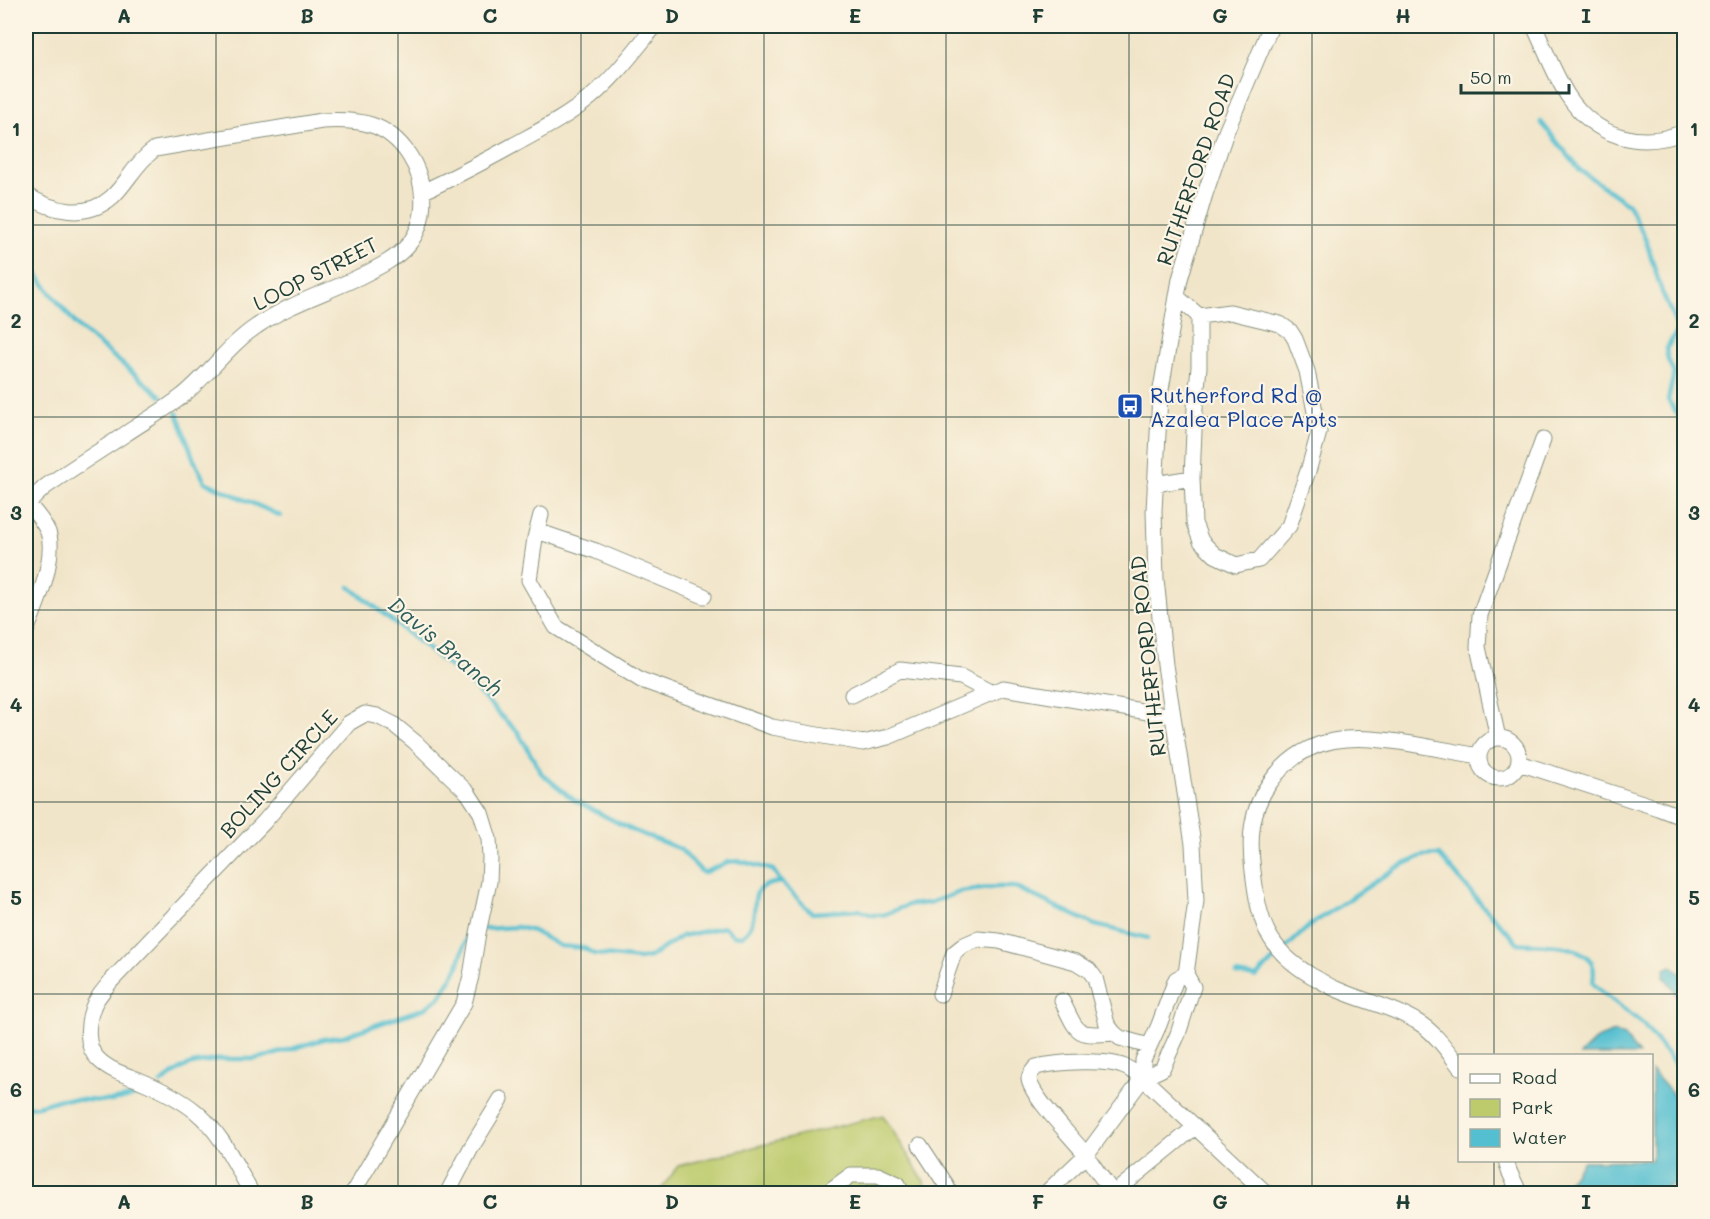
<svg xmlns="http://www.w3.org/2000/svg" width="1710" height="1219" viewBox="0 0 1710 1219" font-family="Mali,sans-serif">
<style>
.green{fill:#bdcb6d;stroke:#6e8450;stroke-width:1.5}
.water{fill:#54bfd0;stroke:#3a7e82;stroke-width:1.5}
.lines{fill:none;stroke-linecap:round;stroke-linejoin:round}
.stream{stroke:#54bfd0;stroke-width:4.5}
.minor-casing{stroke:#88917e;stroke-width:17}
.minor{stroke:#fff;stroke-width:15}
.grid{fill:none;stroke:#1f3d34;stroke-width:1.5;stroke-opacity:0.55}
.labels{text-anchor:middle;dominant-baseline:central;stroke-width:4.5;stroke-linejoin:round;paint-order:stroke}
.street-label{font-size:21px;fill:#1f3d34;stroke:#fcf5e5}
.transit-label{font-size:21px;fill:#164399;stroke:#fcf5e5;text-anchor:start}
.water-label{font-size:22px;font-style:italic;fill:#2c5e5b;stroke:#fcf5e5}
.neatline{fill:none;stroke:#1f3d34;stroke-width:2}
.grid-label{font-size:20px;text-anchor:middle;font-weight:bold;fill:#1f3d34}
</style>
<rect width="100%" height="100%" fill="#fcf5e5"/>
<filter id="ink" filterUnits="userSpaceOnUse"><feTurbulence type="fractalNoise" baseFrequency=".0167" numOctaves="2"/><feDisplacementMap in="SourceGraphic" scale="12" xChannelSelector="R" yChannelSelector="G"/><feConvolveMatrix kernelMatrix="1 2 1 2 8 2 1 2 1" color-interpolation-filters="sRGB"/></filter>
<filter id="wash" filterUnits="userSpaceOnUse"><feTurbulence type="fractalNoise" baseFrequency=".008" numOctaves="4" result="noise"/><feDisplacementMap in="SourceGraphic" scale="24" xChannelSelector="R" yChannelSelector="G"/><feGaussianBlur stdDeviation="1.35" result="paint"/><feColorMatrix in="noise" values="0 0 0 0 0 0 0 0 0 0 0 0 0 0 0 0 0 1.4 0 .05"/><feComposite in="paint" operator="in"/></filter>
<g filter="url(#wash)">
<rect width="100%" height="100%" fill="#f1e5c9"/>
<!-- green -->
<path class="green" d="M883 1115 924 1181 930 1193 658 1194 678 1166Z"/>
<!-- water -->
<path class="water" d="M1671 966C1689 976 1685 987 1684 1005L1664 976 1665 969Z
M1614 1032 1624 1036 1639 1055H1580L1597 1039Z
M1652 1071 1684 1107V1181L1648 1193H1565L1562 1190 1583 1161 1652 1160Z"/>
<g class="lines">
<!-- stream -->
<path class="stream" d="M1541 122 1580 170 1628 204 1645 238 1662 292 1678 329
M26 258 49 291 79 328 161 396
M1684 321 1666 349 1668 360 1674 373 1668 400 1684 424
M177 413 194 460 205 482 281 516
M350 587 469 682 502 717 518 732 542 774 574 800 632 830 680 849 703 873 728 862 740 861 773 870 781 882 812 913 859 910 872 915H883L908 905 929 903 960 892 995 887H1015L1095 925 1148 938
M483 929 517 927 533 931 560 946 584 948 594 954 639 959 650 957 682 936 724 927 733 935 742 936C745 933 750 929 751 925 760 903 744 886 781 882
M1236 974 1256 977 1310 925 1396 868 1422 856 1439 855 1481 904 1518 943C1538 945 1578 943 1590 960 1595 967 1594 975 1593 983L1601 991 1643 1024 1684 1075
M161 1083 184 1067 192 1064 220 1059H253L269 1056 324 1039 344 1036 425 1008 439 998 457 969 469 930 474 929
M26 1107 38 1106 61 1099 111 1101 141 1095"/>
</g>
</g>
<g filter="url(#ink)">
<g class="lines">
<defs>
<path id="minor" d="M1534 26C1545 49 1554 74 1568 96 1595 137 1640 150 1684 132
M422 192C453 178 483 162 512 146 539 131 567 117 591 97 615 77 635 50 655 26
M26 195C52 211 86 220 112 197 128 182 136 162 155 149L322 121C359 119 387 122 409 155 426 181 429 220 408 245 397 258 379 267 363 275 329 292 288 304 257 326 228 345 208 376 181 397 163 411 143 422 124 435 98 452 71 469 45 487L27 504
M1177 297 1199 316V367L1195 408 1192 478
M1155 484 1192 478 1194 523 1201 541 1215 555 1236 565 1259 560 1289 526 1309 468 1319 432 1307 371 1295 339 1290 331 1280 324 1230 312 1199 316
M26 502C34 511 43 520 48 532 57 557 36 607 26 631
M541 515 535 538 529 580 556 627 641 680 772 727 863 743 888 737 1003 688 1172 716
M537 531 596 551 704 596
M852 695 900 670 961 677 992 693
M1498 738 1478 647 1480 615 1543 440
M1479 758a20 20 0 1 1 40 0a20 20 0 1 1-40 0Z
M1519 763 1658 808 1684 818
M940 994 954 953 964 945 978 939 999 941 1076 962 1089 970 1095 978 1107 1024 1114 1033 1120 1038 1149 1046
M1062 1001C1079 1035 1075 1036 1114 1033
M1460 1067C1447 1050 1434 1031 1416 1021 1391 1006 1362 1001 1336 989 1328 986 1320 980 1312 976 1266 949 1259 921 1253 871 1249 840 1250 811 1269 784 1306 731 1356 735 1412 744 1435 748 1457 752 1479 756
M1143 1078V1060L1159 1025 1176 979 1186 974
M1195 1127 1114 1193C1103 1181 1095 1168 1086 1155 1074 1139 1031 1097 1029 1079 1029 1074 1033 1071 1036 1067 1057 1062 1107 1058 1127 1068 1133 1071 1138 1075 1143 1078L1267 1194
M920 1145 945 1183 950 1194
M1506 1160 1509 1171 1520 1194
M252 1194C235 1164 222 1133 195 1111 179 1098 158 1088 139 1080 125 1075 109 1070 98 1059 85 1047 87 1023 93 1007 96 998 105 989 111 981L264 822 349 723 365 714 377 716 393 724 415 742 468 793 481 813 489 839 490 858 489 882 478 933 471 976 464 1003 352 1194
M447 1194 471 1148 501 1099
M825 1194 851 1175H878L898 1184 903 1194
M1045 1194 1086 1155 1143 1078 1162 1069 1178 1034 1193 987 1186 974 1196 901 1193 844 1165 665 1156 579 1154 511 1160 395 1180 279 1205 194 1226 132 1271 26"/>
</defs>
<!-- minor casing -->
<use href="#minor" class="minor-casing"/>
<!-- minor -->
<use href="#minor" class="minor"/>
</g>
</g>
<!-- grid -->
<path class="grid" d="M216 26V1194M398 26V1194M581 26V1194M764 26V1194M946 26V1194M1129 26V1194M1312 26V1194M1494 26V1056M26 225H1684M26 417H1684M26 610H1684M26 802H1684M26 994H1684M1494 1160V1194"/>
<!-- icons -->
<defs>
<symbol id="bus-square" viewBox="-11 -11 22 22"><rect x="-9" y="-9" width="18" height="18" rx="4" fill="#1a4fb4" stroke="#fcf5e5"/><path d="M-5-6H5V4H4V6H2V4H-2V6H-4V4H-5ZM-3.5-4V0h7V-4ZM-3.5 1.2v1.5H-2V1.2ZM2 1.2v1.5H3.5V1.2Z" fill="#fff"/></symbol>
</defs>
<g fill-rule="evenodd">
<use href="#bus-square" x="1115" y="391" width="30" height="30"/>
</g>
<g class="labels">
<!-- street labels -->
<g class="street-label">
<text transform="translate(1195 169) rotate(-71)">RUTHERFORD ROAD</text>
<text transform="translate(315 273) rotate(-27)">LOOP STREET</text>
<text transform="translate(1147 656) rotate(-96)">RUTHERFORD ROAD</text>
<text transform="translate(278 773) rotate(-48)">BOLING CIRCLE</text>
</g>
<!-- transit labels -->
<g class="transit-label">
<text x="1150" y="394">Rutherford Rd @<tspan x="1150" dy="24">Azalea Place Apts</tspan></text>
</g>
<!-- water labels -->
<g class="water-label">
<text transform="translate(446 646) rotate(40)">Davis Branch</text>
</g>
</g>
<!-- margin -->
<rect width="1710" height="1219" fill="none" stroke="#fcf5e5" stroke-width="66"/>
<!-- legend -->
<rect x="1458" y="1054" width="195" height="108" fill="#fcf5e5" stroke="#a4ab9e" stroke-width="1.5"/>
<rect x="1470" y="1074" width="30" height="9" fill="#ffffff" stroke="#a4ab9e" stroke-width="1.5"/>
<text x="1512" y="1084" font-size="18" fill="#1f3d34">Road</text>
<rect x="1470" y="1099" width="30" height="18" fill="#bdcb6d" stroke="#a4ab9e" stroke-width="1.5"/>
<text x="1512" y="1114" font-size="18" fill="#1f3d34">Park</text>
<rect x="1470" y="1129" width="30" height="18" fill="#54bfd0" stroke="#a4ab9e" stroke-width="1.5"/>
<text x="1512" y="1144" font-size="18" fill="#1f3d34">Water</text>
<!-- scale -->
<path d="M1461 84v9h108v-9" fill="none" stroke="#1f3d34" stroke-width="3"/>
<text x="1470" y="84" font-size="18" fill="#1f3d34" stroke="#fcf5e5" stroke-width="4.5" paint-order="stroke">50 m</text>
<rect x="33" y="33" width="1644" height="1153" class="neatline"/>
<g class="grid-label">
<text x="124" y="23">A</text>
<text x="307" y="23">B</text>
<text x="490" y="23">C</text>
<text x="672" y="23">D</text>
<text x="855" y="23">E</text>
<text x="1038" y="23">F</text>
<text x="1220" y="23">G</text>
<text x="1403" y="23">H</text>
<text x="1586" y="23">I</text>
<text x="16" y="136">1</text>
<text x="1694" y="136">1</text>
<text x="16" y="328">2</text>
<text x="1694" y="328">2</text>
<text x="16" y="520">3</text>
<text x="1694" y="520">3</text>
<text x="16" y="712">4</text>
<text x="1694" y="712">4</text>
<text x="16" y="905">5</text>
<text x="1694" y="905">5</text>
<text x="16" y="1097">6</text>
<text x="1694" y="1097">6</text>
<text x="124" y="1209">A</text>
<text x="307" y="1209">B</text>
<text x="490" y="1209">C</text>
<text x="672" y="1209">D</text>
<text x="855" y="1209">E</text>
<text x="1038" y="1209">F</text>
<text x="1220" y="1209">G</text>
<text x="1403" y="1209">H</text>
<text x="1586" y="1209">I</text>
</g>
</svg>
